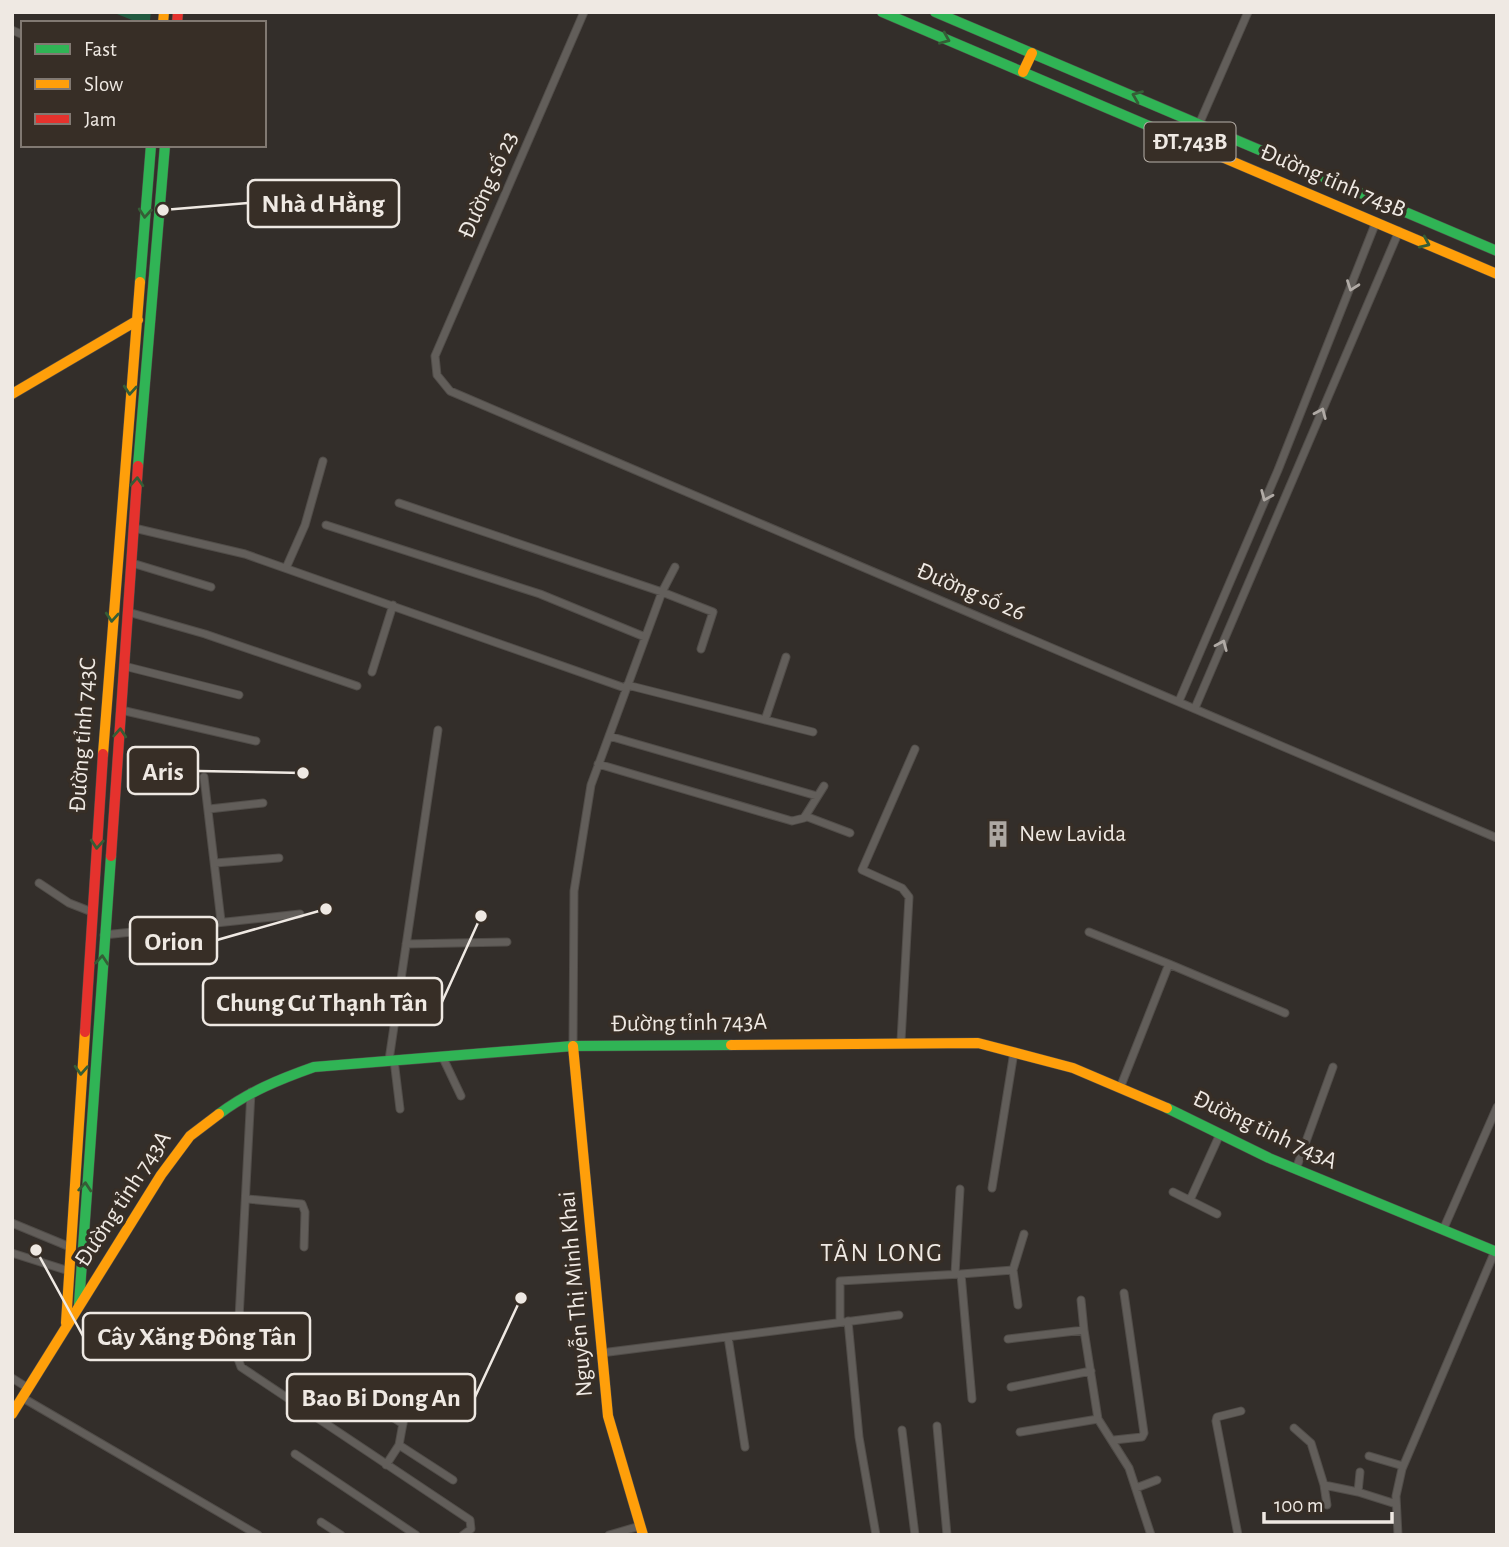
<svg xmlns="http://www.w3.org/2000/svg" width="1509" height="1547" viewBox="0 0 1509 1547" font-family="'Alegreya Sans',sans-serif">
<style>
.green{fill:#215a40}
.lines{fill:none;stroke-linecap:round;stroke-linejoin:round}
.street-casing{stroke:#514d49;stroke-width:9}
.fast-casing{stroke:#514d49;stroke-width:11}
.slow-casing{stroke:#514d49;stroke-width:11}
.jam-casing{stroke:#514d49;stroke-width:11}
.street{stroke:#625e5a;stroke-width:7}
.fast{stroke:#30b455;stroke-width:10}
.slow{stroke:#ff9f0a;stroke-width:10}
.jam{stroke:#e5322d;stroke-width:10}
.oneway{stroke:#355d36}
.oneway2{stroke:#b0aaa5}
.labels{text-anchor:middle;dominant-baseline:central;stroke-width:7;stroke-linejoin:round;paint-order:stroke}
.shield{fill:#372e26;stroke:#b8b1aa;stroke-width:2}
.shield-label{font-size:23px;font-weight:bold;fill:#efe9e3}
.street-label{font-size:24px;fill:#efe9e3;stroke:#372e26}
.poi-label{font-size:24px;fill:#efe9e3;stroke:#372e26;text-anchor:start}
.neighbourhood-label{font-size:26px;letter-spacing:2px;fill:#efe9e3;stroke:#372e26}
.leader{fill:none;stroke:#efe9e3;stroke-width:2.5}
.callout-dot{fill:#efe9e3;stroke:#372e26;stroke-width:2.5}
.callout{fill:#372e26;stroke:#efe9e3;stroke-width:2.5}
.callout-label{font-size:26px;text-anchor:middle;font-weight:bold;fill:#efe9e3}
</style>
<rect width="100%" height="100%" fill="#332e2a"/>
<!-- green -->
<path class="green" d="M112 12H151L150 20H132Z"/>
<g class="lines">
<defs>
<path id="street" d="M584 12 435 356 437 375 450 391 1497 838
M12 30 23 35
M1200 122 1248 12
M399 503 662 592 591 785 574 891 573 1046
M326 525 540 594 645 637
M134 528 245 554 625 688
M132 563 211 587
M675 567 662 592 713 612 701 649
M286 568 305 525 323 461
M128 612 205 634 357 686
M124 666 239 695
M372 672 393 605
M627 685 813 732
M1179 701 1278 470 1376 222
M1195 708 1399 231
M121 710 256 741
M765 720 786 657
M609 736 817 796
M598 764 792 821 804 818 824 786
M204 777 221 921
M209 809 263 803
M805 816 850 833
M215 863 279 858
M39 883 69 903 92 912
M1089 932 1169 964
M104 935 300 914
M406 944 507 942
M901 1041 909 897 902 888 862 870 915 749
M443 1058 461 1096
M389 1060 438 730
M394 1060 400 1109
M1120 1088 1169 964 1285 1013
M251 1092 237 1356 241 1367 470 1520 471 1529 463 1535
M1296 1169 1333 1067
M992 1188 1014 1052
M1173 1192 1217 1214
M247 1199 302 1204 305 1212 304 1247
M1190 1200 1220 1134
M12 1223 70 1247
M1443 1230 1497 1107
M12 1253 69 1271
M1013 1270 1018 1305
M955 1274 960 1189
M961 1274 1013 1270 1024 1234
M1081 1300 1084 1330
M848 1321 859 1437 876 1535
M840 1322V1281L961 1274 972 1399
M199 1335 237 1356
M728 1337 745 1447
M1008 1339 1084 1330 1098 1419 1129 1468 1151 1535
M601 1353 899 1315
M12 1378 28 1388
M1011 1387 1091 1371
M23 1398 258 1535
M382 1410 403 1424
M937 1426 947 1535
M1294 1428 1311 1443 1324 1485 1358 1492
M902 1430 915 1535
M1020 1432 1098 1419
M1114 1440 1142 1437 1144 1433 1124 1293
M399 1445 453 1480
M295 1454 416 1535
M1369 1456 1403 1466
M386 1465 399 1445 411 1379
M1360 1472 1358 1492 1396 1504
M1324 1485 1327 1505
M1136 1488 1157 1480
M321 1522 341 1535
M609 1535 640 1526
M1238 1535 1216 1421 1217 1417 1241 1411
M1398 1535 1396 1496 1402 1469 1495 1251"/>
<path id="fast" d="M882 12 1203 149
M935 12 1497 251
M140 282 151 145
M138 466 165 145
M1167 1108 1269 1158 1497 1252
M219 1114C248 1092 280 1079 314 1067L573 1046 731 1045
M79 1304 111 856"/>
<path id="slow" d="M163 23 164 12
M1023 72 1032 53
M1203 149 1497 274
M12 394 138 320
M103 754 140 282
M731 1045 978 1043 1073 1068 1167 1108
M573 1046 608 1416 643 1535
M66 1323 85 1032
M12 1414 161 1175 190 1136 219 1114"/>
<path id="jam" d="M177 23 178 12
M111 856 138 466
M85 1032 103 754"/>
</defs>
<!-- street casing -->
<use href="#street" class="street-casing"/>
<!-- fast casing -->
<use href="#fast" class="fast-casing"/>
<!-- slow casing -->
<use href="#slow" class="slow-casing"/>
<!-- jam casing -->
<use href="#jam" class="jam-casing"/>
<!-- street -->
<use href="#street" class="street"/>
<!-- fast -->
<use href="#fast" class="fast"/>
<!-- slow -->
<use href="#slow" class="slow"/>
<!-- jam -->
<use href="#jam" class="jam"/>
</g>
<!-- one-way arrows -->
<defs><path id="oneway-chevron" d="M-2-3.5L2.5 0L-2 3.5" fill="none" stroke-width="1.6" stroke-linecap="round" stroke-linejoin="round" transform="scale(1.75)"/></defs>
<g class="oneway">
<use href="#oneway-chevron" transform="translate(945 39) rotate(23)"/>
<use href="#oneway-chevron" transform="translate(1137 96) rotate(-158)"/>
<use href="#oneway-chevron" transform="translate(145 213) rotate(95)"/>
<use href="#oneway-chevron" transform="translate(1425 243) rotate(24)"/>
<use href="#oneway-chevron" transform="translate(130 390) rotate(94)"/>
<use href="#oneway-chevron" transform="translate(137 482) rotate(-87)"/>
<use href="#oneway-chevron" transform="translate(112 617) rotate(94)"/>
<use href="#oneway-chevron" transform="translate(120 733) rotate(-86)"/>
<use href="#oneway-chevron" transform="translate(97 844) rotate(94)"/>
<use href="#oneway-chevron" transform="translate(102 960) rotate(-85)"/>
<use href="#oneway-chevron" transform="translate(81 1070) rotate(93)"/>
<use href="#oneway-chevron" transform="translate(85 1187) rotate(-86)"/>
</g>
<g class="oneway2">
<use href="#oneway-chevron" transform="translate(1352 286) rotate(110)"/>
<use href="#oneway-chevron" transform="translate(1321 413) rotate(-67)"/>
<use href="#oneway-chevron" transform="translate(1266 496) rotate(113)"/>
<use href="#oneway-chevron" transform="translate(1222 645) rotate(-67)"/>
</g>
<!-- icons -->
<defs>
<symbol id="building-bare" viewBox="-9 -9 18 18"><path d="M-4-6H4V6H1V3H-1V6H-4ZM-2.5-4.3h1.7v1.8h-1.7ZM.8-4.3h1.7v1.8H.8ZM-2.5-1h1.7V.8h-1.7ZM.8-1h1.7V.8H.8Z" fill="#ada8a2" stroke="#372e26" stroke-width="2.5" paint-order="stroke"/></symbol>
</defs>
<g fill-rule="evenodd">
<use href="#building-bare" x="979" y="815" width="38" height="38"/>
</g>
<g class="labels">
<!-- shield labels -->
<rect class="shield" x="1144.5" y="122.5" width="91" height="39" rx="5"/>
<g class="shield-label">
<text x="1190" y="142">ĐT.743B</text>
</g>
<!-- street labels -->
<g class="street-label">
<text transform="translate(1333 181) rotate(23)">Đường tỉnh 743B</text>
<text transform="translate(488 185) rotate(-66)">Đường số 23</text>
<text transform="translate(971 592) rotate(23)">Đường số 26</text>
<text transform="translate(83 735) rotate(-86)">Đường tỉnh 743C</text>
<text transform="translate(689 1023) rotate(-1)">Đường tỉnh 743A</text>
<text transform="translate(1265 1130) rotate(25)">Đường tỉnh 743A</text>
<text transform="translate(123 1199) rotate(-57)">Đường tỉnh 743A</text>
<text transform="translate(576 1294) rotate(-95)">Nguyễn Thị Minh Khai</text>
</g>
<!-- poi labels -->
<g class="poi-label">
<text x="1019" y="834">New Lavida</text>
</g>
<!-- neighbourhood labels -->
<g class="neighbourhood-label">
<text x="882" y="1253">TÂN LONG</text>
</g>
</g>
<!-- callouts -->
<path class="leader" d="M163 210L248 203M303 773L198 771M326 909L217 940M481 916L442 1002M36 1250L83 1336M521 1298L475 1397"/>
<g class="callout-dot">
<circle cx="163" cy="210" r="7"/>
<circle cx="303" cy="773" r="7"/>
<circle cx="326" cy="909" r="7"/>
<circle cx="481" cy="916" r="7"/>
<circle cx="36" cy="1250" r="7"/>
<circle cx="521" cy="1298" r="7"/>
</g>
<g class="callout">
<rect x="248" y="180" width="151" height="47" rx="7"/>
<rect x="128" y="747" width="70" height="47" rx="7"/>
<rect x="130" y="917" width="87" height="47" rx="7"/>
<rect x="203" y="978" width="239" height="47" rx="7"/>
<rect x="83" y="1313" width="227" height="47" rx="7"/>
<rect x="287" y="1374" width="188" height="47" rx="7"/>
</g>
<g class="callout-label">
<text x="323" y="212">Nhà d Hằng</text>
<text x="163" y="780">Aris</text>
<text x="174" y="950">Orion</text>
<text x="322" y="1011">Chung Cư Thạnh Tân</text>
<text x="197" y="1345">Cây Xăng Đông Tân</text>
<text x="381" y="1406">Bao Bi Dong An</text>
</g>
<!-- border -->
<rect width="1509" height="1547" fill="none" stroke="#efe9e3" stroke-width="28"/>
<!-- legend -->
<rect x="21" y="21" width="245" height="126" fill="#372e26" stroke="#817972" stroke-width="2"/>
<rect x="35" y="44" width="35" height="10" fill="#30b455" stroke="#817972" stroke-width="2"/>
<text x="84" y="56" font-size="21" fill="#efe9e3">Fast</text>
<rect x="35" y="79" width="35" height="10" fill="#ff9f0a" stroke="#817972" stroke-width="2"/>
<text x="84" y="91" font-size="21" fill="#efe9e3">Slow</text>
<rect x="35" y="114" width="35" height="10" fill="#e5322d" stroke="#817972" stroke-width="2"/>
<text x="84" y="126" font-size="21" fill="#efe9e3">Jam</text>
<!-- scale -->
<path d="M1264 1512v10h128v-10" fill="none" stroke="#efe9e3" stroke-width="3.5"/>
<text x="1274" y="1512" font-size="21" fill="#efe9e3" stroke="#372e26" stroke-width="5" paint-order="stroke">100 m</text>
</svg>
